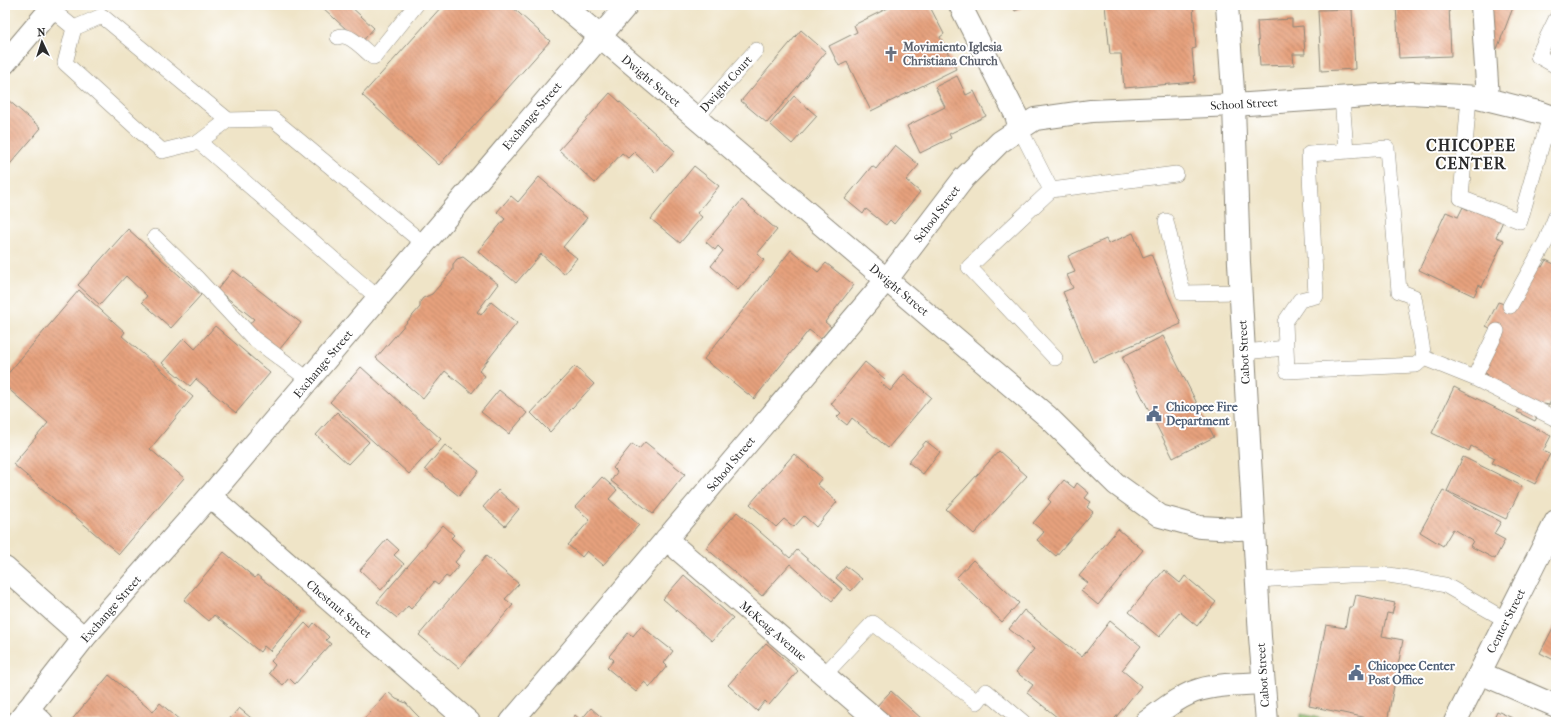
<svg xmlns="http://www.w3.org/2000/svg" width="1561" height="727" viewBox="0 0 1561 727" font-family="'IM FELL French Canon',serif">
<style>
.park{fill:#94c474;stroke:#607850}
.building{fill:url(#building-back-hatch)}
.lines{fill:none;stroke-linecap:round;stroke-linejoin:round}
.lane-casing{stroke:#8d8879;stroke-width:16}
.street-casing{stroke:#8d8879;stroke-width:24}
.secondary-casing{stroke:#8d8879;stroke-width:24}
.lane{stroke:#fff;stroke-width:15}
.street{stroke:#fff;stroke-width:22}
.secondary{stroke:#fff;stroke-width:22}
.labels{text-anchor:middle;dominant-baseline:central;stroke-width:4;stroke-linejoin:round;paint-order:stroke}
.worship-label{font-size:12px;font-weight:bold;fill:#5b616d;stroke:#fff;text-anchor:start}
.street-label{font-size:12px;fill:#2b2b2b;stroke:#fff}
.service-label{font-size:12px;font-weight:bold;fill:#4e5e75;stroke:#fff;text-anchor:start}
.district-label{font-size:16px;font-weight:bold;letter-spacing:1px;fill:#2b2b2b;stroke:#fff}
</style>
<defs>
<pattern id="building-back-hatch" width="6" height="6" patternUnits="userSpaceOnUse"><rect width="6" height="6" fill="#e6a17d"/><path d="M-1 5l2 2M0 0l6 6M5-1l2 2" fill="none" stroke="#bb8367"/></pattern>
</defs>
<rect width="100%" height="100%" fill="#fff"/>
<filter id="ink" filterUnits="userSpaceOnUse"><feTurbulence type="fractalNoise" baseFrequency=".025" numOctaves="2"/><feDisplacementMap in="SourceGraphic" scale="8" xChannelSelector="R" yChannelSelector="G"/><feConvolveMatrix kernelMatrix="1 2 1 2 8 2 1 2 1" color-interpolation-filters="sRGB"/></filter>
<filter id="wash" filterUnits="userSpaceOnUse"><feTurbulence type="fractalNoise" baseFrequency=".012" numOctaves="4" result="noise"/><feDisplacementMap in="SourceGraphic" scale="16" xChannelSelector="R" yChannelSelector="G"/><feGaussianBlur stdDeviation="0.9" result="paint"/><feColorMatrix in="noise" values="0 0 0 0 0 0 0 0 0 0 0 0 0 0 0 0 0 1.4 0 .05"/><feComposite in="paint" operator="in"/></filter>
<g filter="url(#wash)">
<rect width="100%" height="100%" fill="#efe4c7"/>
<!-- park -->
<path class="park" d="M1301 714 1337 722H1338H1301Z"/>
<g id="blocks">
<!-- building -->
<path class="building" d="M322 5H349L374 28 361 43 321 6Z
M443 5H510L550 41 439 165 362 95Z
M894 5H929L944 34 940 37 956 69 871 111 847 62 839 66 829 46 857 32 854 25Z
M1013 5H1027L1015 11Z
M1105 5H1193L1196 48 1192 49 1195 82 1124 88 1121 54H1110Z
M1396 5H1449L1451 56 1399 58Z
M1487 5H1514L1497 49 1491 48Z
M1352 9 1355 69 1321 71 1318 10Z
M1292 19V27L1303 26 1305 54H1293L1294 65 1260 66 1257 21Z
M801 30 826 52 767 123 741 101Z
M957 76 966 95 974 91 986 116 949 134 951 138 920 153 907 126 945 107 935 87Z
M610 93 675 151 656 173 634 152 628 158 622 153 595 183 559 150Z
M794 96 817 116 792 144 770 124Z
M8 100 41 128 5 170V104Z
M895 145 919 165 906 180 920 192 894 224 890 220 886 225 866 209 863 214 845 199 872 166 876 169Z
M694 166 719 186 697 213 702 217 680 243 651 219Z
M539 177 587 218 563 247 577 258 564 274 541 254 516 283 478 251 505 219 497 212 511 196 518 202Z
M742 200 777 230 757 254 764 260 738 290 711 266 723 251 718 246 715 250 706 242Z
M1463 207 1472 212 1474 207 1503 221 1496 237 1504 240 1482 287 1479 285 1474 296 1419 270 1446 212 1458 217Z
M128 229 201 295 171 328 142 302 147 296 126 276 100 305 78 285Z
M1133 233 1143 257 1151 254 1181 324 1093 362 1063 292 1073 288 1067 275 1075 272 1068 256 1106 239 1108 244Z
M791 250 818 272 826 263 854 285 825 322 831 327 821 339 809 330 754 399 704 359Z
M463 257 498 284 477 312 481 315 491 302 517 323 479 371 485 376 472 393 445 371 423 399 376 358 420 307V302L423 298 432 294 453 270V264L457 259Z
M1546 260 1556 265V390L1549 405 1544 404 1535 421 1517 412 1523 400 1484 381 1487 374 1481 371 1500 333 1486 326 1498 302 1510 306 1536 264 1542 267Z
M233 270 301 323 279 350 248 326 254 319 217 290Z
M79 290 125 332 122 336 193 397 150 449 184 478 119 554 13 464 48 423 5 386V377Z
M215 326 270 373 236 413 196 379 190 386 162 363 184 338 195 349Z
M1163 336 1214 437 1173 458 1122 357Z
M865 362 885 379 881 383 890 391 904 374 931 397 888 448 852 418 847 425 837 417 841 413 831 404Z
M575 366 594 384 550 432 531 413Z
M361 367 441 439 409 474 330 402Z
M1454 387 1551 436 1543 451 1550 454 1535 484 1492 463 1495 458 1471 446 1469 451 1432 433Z
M499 390 527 413 509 434 481 412Z
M337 412 369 442 348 464 316 435Z
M926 441 940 452 923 474 908 462Z
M645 442 685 474 653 514 611 481 617 472 613 468 632 444 639 449Z
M445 445 479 471 459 496 425 469Z
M999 451 1027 476 974 534 946 509Z
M794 454 822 478 817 484 837 502 816 527 804 516 794 527 784 519 776 527 750 504Z
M1463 457 1522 486 1506 519 1447 491Z
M602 477 617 490 609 499 639 525 603 565 587 551 582 557 568 545 590 520 575 507Z
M1064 480 1074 488 1077 483 1089 493 1085 498 1091 502 1087 507 1093 512 1056 556 1037 540 1044 532 1033 523 1051 502 1048 499Z
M498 490 519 509 505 526 483 507Z
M1443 490 1501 522 1494 534 1505 540 1495 559 1470 546 1473 541 1453 529 1443 546 1420 532Z
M737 512 790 558 797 550 842 589 832 601 790 564 762 596 706 548Z
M443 525 454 535 451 538 465 550 455 562 459 566 449 578 446 576 438 585 434 582 411 609 408 606 397 618 377 602Z
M1118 529 1143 550 1098 605 1081 591 1088 583 1079 576Z
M387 539 399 550 394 555 404 564 381 590 360 570Z
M224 552 255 578 257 575 303 612 270 651 264 646 260 652 214 615 209 621 184 600Z
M486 556 519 584 505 599 513 605 459 668 419 635Z
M973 560 1019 603 1002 622 956 578Z
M846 566 862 579 851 591 836 578Z
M1164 570 1180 583 1185 576 1216 602 1197 626 1180 612 1159 637 1129 612Z
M684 575 733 618 712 641 663 599Z
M1356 595 1395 603 1392 614 1387 613 1382 636 1403 640 1387 722 1309 706 1326 625 1345 628 1349 607H1353Z
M1024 610 1082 657 1110 621 1141 646 1122 670 1141 686 1112 722H1063L1027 693 1033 685 1016 672 1034 649 1009 629Z
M1556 622V661L1540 653Z
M305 623 310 628 314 623 329 637 326 640 331 644 295 684 289 678 283 685 269 673 275 665 271 661Z
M641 626 673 651 664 663 667 666 650 687 644 682 636 692 607 668 614 660 609 656 628 633 633 636Z
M766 643 798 671 769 705 765 701 757 711 728 685Z
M109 675 153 712 160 703 182 722H70Z
M891 691 922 719 919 722H884L872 711Z
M388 692 396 699 406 703 413 711 424 722H361Z
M239 708 256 722H227Z
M591 708 607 722H570L575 715 581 720Z
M1497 711 1521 722H1492Z"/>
</g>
</g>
<g filter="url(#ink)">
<use href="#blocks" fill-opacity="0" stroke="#8d8879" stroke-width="1"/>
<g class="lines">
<defs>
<path id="lane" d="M51 9 74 28
M1556 19 1538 56 1556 66
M338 37C349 32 364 50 373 57L375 56 416 5
M1469 96 1461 198 1520 221 1550 116
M1342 98 1346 151
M696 118 756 50
M1020 129 1051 190 1176 174
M199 142 228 120
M1051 190 969 267 1055 358
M1166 221 1183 293 1240 292
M155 237 196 277 253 338 309 380
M378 298 199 142 162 151 65 63 74 28 102 16 228 120 273 119 424 244
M1510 306 1546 241 1556 216
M1244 352 1286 348
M1424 358 1416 365 1287 371 1285 322 1300 300 1316 296 1309 154 1387 148 1399 291 1414 297 1424 358 1474 378 1556 419
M1474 378 1497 331
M1257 580 1350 575H1389L1420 580 1445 585 1506 620
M824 675 873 623 977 702 986 691 1023 722"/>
<path id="street" d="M563 5 1048 417 1116 484 1160 516 1200 527 1238 529 1254 528
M960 5 1016 115 1020 129
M1482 5 1488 99
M210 496 469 722
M666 539 879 722
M5 568 84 638
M1480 673 1556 706
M28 709 42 722
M511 722 887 279 964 178 1000 142 1035 119 1091 111 1234 105 1411 93 1478 97 1542 113 1556 118
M1146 722C1163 710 1179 696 1199 690 1219 684 1242 684 1263 683"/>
<path id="secondary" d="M1227 5 1234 105 1239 263 1260 637 1267 722
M5 63 54 5
M18 722 84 638 210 496 627 5
M1455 722 1556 521"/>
</defs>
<!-- lane casing -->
<use href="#lane" class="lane-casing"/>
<!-- street casing -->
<use href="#street" class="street-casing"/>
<!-- secondary casing -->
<use href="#secondary" class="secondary-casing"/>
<!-- lane -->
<use href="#lane" class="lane"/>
<!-- street -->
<use href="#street" class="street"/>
<!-- secondary -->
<use href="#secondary" class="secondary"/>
</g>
</g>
<!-- icons -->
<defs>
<symbol id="church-bare" viewBox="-9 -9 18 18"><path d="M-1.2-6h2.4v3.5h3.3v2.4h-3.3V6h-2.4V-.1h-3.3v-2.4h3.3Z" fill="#6b7280" stroke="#fff" stroke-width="2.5" paint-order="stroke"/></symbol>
<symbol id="civic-bare" viewBox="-9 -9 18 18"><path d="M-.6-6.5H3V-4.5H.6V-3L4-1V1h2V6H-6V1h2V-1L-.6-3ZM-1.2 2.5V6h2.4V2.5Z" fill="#5c6f8a" stroke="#fff" stroke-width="2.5" paint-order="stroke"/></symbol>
</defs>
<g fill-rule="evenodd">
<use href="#church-bare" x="880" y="43" width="22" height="22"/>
<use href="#civic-bare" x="1143" y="403" width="22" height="22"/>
<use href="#civic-bare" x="1345" y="662" width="22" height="22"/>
</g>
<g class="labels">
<!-- worship labels -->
<g class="worship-label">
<text x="903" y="47">Movimiento Iglesia<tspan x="903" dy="14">Christiana Church</tspan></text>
</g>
<!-- street labels -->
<g class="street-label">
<text transform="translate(651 81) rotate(40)">Dwight Street</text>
<text transform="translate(726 84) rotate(-48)">Dwight Court</text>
<text transform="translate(1244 104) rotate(-3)">School Street</text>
<text transform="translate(532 116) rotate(-50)">Exchange Street</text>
<text transform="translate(937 214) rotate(-53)">School Street</text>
<text transform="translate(899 290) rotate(40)">Dwight Street</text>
<text transform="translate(1244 352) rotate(-93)">Cabot Street</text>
<text transform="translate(323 364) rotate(-50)">Exchange Street</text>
<text transform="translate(731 464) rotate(-50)">School Street</text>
<text transform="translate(111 609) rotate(-49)">Exchange Street</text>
<text transform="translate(339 609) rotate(41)">Chestnut Street</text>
<text transform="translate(1506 621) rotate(-63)">Center Street</text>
<text transform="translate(773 631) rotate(41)">McKeag Avenue</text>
<text transform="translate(1263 675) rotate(-94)">Cabot Street</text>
</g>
<!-- service labels -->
<g class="service-label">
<text x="1166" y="407">Chicopee Fire<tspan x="1166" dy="14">Department</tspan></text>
<text x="1368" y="666">Chicopee Center<tspan x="1368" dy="14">Post Office</tspan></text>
</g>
<!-- district labels -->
<g class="district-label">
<text x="1471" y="145">CHICOPEE<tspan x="1471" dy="18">CENTER</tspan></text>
</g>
</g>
<!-- margin -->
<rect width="1561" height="727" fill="none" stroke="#fff" stroke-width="20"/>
<!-- north arrow -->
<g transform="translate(42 42) rotate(356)" stroke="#ffffff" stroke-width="3" paint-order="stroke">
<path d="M0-3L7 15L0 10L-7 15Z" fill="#2b2b2b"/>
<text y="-6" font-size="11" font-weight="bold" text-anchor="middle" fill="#2b2b2b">N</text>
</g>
</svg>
